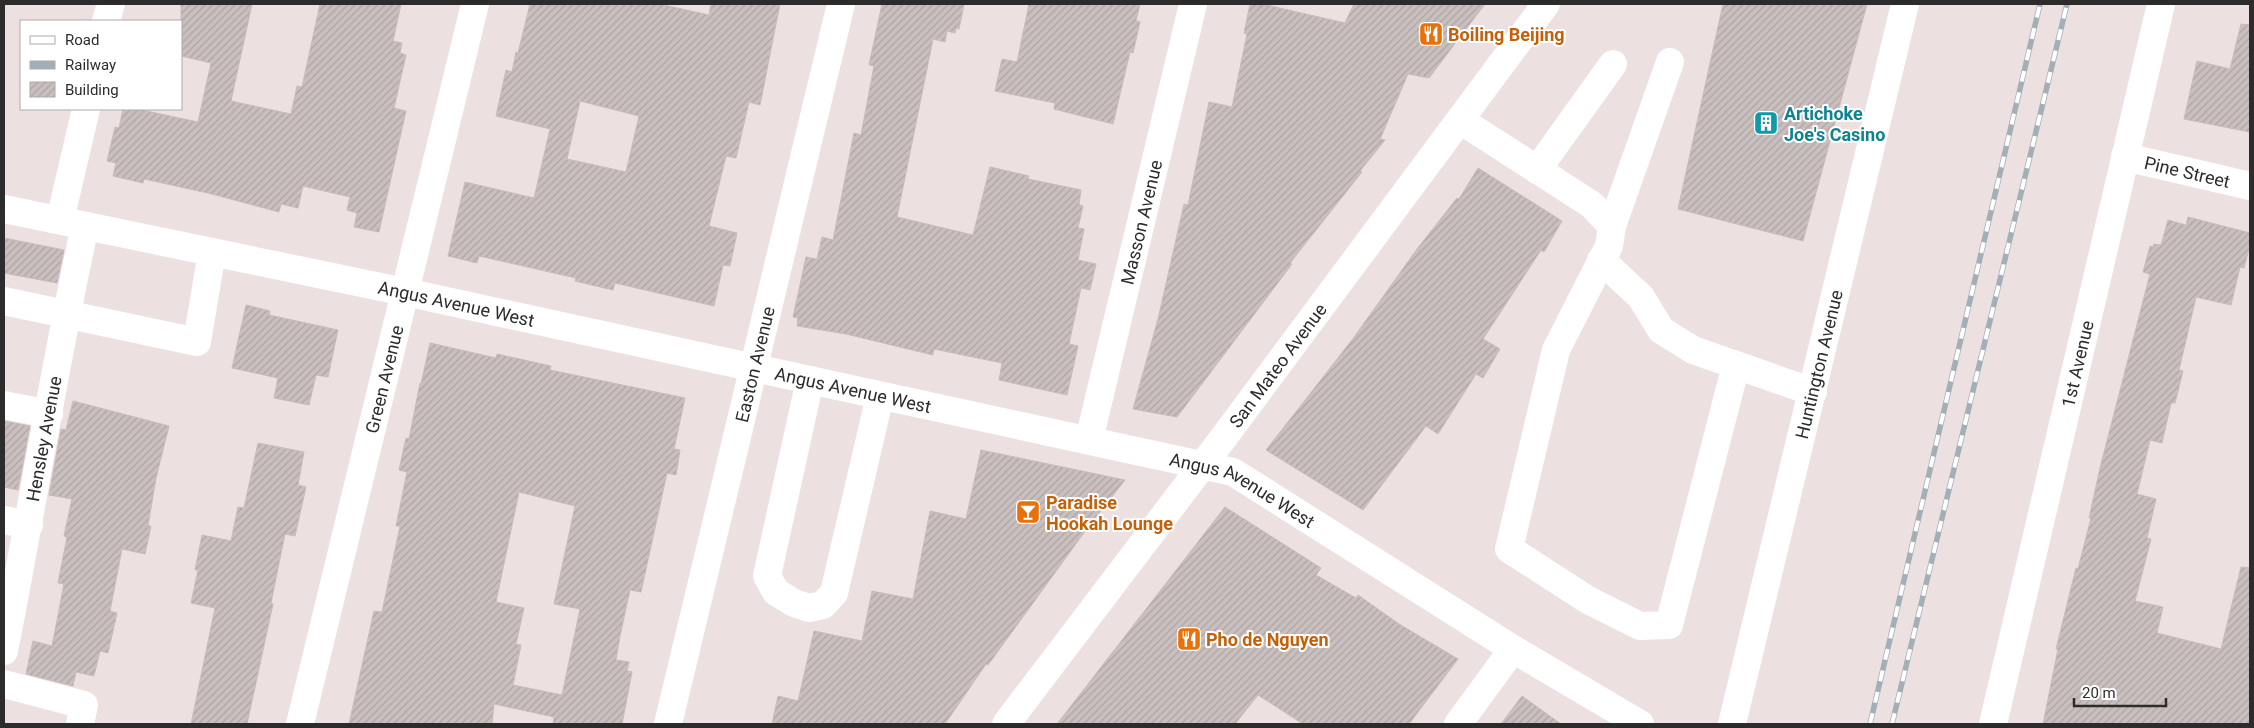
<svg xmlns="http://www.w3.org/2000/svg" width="2254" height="728" viewBox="0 0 2254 728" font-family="Roboto,sans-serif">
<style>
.building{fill:url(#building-hatch);stroke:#c9bbb9;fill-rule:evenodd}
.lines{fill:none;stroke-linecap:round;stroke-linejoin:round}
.minor{stroke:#fff;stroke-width:28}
.rail-casing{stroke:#a2afb6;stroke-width:5.5}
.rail{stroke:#fff;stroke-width:4;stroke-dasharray:11;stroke-linecap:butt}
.labels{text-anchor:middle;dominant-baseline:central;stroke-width:4;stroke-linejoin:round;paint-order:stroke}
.food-label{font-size:18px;font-weight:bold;fill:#c56008;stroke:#fff;text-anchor:start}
.culture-label{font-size:18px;font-weight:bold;fill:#0d838f;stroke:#fff;text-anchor:start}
.street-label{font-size:18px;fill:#2c2c2c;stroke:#fff}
</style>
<defs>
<pattern id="building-hatch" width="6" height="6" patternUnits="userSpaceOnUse" patternTransform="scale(1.25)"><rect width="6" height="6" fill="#c9bfbe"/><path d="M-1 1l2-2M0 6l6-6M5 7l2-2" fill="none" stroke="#ada4a3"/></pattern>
</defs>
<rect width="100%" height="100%" fill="#ede0e0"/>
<!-- building -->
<path class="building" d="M181 4H252L231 101 291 114 297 86 302 87 320 4H401L393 41 402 43 400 53 406 55 394 108 406 111 379 232 354 227 357 213 347 210 350 197 303 186 298 208 281 204 279 212 212 194 144 179 143 183 113 176 116 163 107 161 115 127 119 128 123 109H137L198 122 211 63 181 56Z
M530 4H659L709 15 711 4H780L760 105 749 102 736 158 726 156 709 226 737 233 730 266 723 265 714 306 615 283 613 290 575 281 576 278 479 256 477 263 448 256 465 182 534 198 550 129 496 116 506 70 512 72 516 52 518 53ZM580 101 639 116 626 172 567 159Z
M882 4H964L959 29 956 28 955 33 947 31 945 42 933 39 897 217 973 235 990 167 1029 176 1028 179 1081 190 1079 205 1083 206 1078 228 1084 229 1078 260 1096 264 1090 290 1081 288 1069 344 1078 346 1067 395 999 380 1002 363 934 349 933 355 846 334 797 326 798 318 793 317 806 257 817 259 822 237 833 240 854 133 861 135 874 66 869 65Z
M1029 4H1140L1136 21 1140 22 1133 53 1130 52 1113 124 1054 109 1055 103 995 91 1002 59 1017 62Z
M1250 4H1262L1345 23 1354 4H1485L1429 78 1408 74 1380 139 1385 140 1360 171 1362 172 1290 263 1292 264 1177 417 1133 409 1158 319 1184 204 1188 205 1209 102 1232 107 1247 34 1244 33Z
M1723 4H1867L1803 241 1678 209Z
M2241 24 2250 25V132L2184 119 2197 61 2230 69Z
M1478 168 1562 221 1544 252 1541 250 1483 339 1500 349 1483 378 1476 374 1438 434 1426 426 1363 510 1266 450 1352 340 1417 249 1457 198 1459 199Z
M2188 217 2250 233V245L2244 268 2240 267 2231 305 2196 297 2179 370 2183 371 2175 403H2171L2162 443 2150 440 2137 494 2156 499 2147 538 2151 539 2135 601 2163 607 2157 633 2221 649 2241 567 2250 568V724H2043L2058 649H2056L2076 568 2078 569 2091 518H2089L2100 468 2150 274 2143 272 2150 246 2153 247 2154 244 2161 245 2168 220 2186 225Z
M4 238 64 250 57 283 4 273Z
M246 305 270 311 269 315 338 330 328 377 316 375 309 405 274 398 278 378 232 368Z
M430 343 496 358 497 354 551 366 550 370 685 398 674 449 680 450 676 475 667 473 641 592 630 590 620 636 616 660 629 662 627 671 632 672 622 724H553L554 717 494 704 492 724H349L374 611 382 612 400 526H396L407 472 399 470 406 438 409 439 420 383 421 384ZM519 492 575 506 554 604 580 609 562 695 513 685 521 645 516 644 524 608 496 602Z
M73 401 169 426 156 478 148 526H151L145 554 122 549 110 611 117 613 108 653 100 651 94 676 76 672 73 686 26 674 33 641 52 646 64 584 58 583 67 537 64 536 72 499 49 495 61 429 66 430Z
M4 421 30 426 18 490 4 487Z
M258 443 304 452 298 485 306 487 295 536 285 534 271 603 273 604 247 724H191L215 608 191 603 198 570H195L202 535 231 541 238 507 244 508Z
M981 450 1125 480 1086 530 988 665 986 664 945 724H772L778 696 798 701 814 631 862 641 872 591 913 599 930 511 966 519Z
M1225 507 1321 568 1316 575 1356 598 1358 595 1399 624 1458 659 1409 724H1303L1258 695 1235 724H1057Z
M1522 696 1561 724H1501Z"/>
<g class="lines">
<!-- minor -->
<g class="minor">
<path d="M106 21 111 4"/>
<path d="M1460 120 1592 205 1612 226 1609 246 1556 350 1509 549 1588 600 1640 626 1669 625 1736 365"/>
<path id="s1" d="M2125 157 2250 186"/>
<path d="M1537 170 1613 64"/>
<path id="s2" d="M4 209 405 292 1233 472 1513 649 1640 724"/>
<path d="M60 220 86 109"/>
<path d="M1612 226 1670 62"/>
<path d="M1601 260 1641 297 1661 330 1693 350 1813 392"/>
<path d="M4 301 197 342 212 252"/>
<path d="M810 380 767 576 776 592 794 603 809 608 823 605 834 593 880 396"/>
<path d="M4 405 49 414"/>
<path id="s3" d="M1089 440 1193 4"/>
<path d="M4 520 29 525"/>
<path id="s4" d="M4 651C32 509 54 367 85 226"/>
<path d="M4 684 84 705 80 724"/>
<path id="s5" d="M300 724 475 4"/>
<path id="s6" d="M668 724 841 4"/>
<path id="s7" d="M1006 724 1224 437 1546 4"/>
<path d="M1458 724 1513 649"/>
<path id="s8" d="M1732 724 1905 4"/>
<path id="s9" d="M1993 724 2161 4"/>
</g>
<defs>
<path id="rail" d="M1870 724 2040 4
M1892 724 2067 4"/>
</defs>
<!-- rail casing -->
<use href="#rail" class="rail-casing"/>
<!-- rail -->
<use href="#rail" class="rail"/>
</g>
<!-- icons -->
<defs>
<symbol id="restaurant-square" viewBox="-11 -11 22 22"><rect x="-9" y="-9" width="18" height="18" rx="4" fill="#e8710a" stroke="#fff"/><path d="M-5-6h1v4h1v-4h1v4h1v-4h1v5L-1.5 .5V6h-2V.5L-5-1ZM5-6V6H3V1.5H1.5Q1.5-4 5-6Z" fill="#fff"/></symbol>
<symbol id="building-square" viewBox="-11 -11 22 22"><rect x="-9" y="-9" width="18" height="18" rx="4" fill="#0f9aa8" stroke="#fff"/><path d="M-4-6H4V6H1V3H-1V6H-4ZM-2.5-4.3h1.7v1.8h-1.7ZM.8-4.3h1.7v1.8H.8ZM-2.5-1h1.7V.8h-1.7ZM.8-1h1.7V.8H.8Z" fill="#fff"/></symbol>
<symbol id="bar-square" viewBox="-11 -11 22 22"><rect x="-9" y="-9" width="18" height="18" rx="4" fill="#e8710a" stroke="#fff"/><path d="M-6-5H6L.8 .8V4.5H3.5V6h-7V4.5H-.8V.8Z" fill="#fff"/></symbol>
</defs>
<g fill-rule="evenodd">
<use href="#restaurant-square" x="1417" y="20" width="28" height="28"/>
<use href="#building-square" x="1752" y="109" width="28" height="28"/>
<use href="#bar-square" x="1014" y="498" width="28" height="28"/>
<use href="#restaurant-square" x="1175" y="625" width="28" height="28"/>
</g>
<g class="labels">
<!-- food labels -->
<g class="food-label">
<text x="1448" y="34">Boiling Beijing</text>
<text x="1046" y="502">Paradise<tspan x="1046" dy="21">Hookah Lounge</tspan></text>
<text x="1206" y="639">Pho de Nguyen</text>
</g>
<!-- culture labels -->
<g class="culture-label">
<text x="1784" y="113">Artichoke<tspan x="1784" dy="21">Joe's Casino</tspan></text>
</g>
<!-- street labels -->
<g class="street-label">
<text stroke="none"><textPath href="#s1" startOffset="64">Pine Street</textPath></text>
<text stroke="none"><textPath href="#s3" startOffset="224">Masson Avenue</textPath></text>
<text stroke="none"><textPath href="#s2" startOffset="462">Angus Avenue West</textPath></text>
<text stroke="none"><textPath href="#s6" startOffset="370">Easton Avenue</textPath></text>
<text stroke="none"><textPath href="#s8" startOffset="370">Huntington Avenue</textPath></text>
<text stroke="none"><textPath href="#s9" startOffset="370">1st Avenue</textPath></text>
<text stroke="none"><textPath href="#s7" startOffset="450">San Mateo Avenue</textPath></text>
<text stroke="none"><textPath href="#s5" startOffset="355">Green Avenue</textPath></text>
<text stroke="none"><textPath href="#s2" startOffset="868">Angus Avenue West</textPath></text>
<text stroke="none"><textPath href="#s4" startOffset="216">Hensley Avenue</textPath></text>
<text stroke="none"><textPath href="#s2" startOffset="1272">Angus Avenue West</textPath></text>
</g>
</g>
<!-- border -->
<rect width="2254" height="728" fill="none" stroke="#2c2c2c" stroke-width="10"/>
<!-- legend -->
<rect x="20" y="20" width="162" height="90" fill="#ffffff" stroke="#ababab"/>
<rect x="30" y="36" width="25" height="8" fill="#ffffff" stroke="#ababab"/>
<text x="65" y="45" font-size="15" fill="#2c2c2c">Road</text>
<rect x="30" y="61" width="25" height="8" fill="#a2afb6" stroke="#ababab"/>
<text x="65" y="70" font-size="15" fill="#2c2c2c">Railway</text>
<rect x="30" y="82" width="25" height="15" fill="url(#building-hatch)" stroke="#ababab"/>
<text x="65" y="95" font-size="15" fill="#2c2c2c">Building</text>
<!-- scale -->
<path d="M2074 698v8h92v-8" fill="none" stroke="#2c2c2c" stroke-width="2.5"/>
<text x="2082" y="698" font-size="15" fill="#2c2c2c" stroke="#ffffff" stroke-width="4" paint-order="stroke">20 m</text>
</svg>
